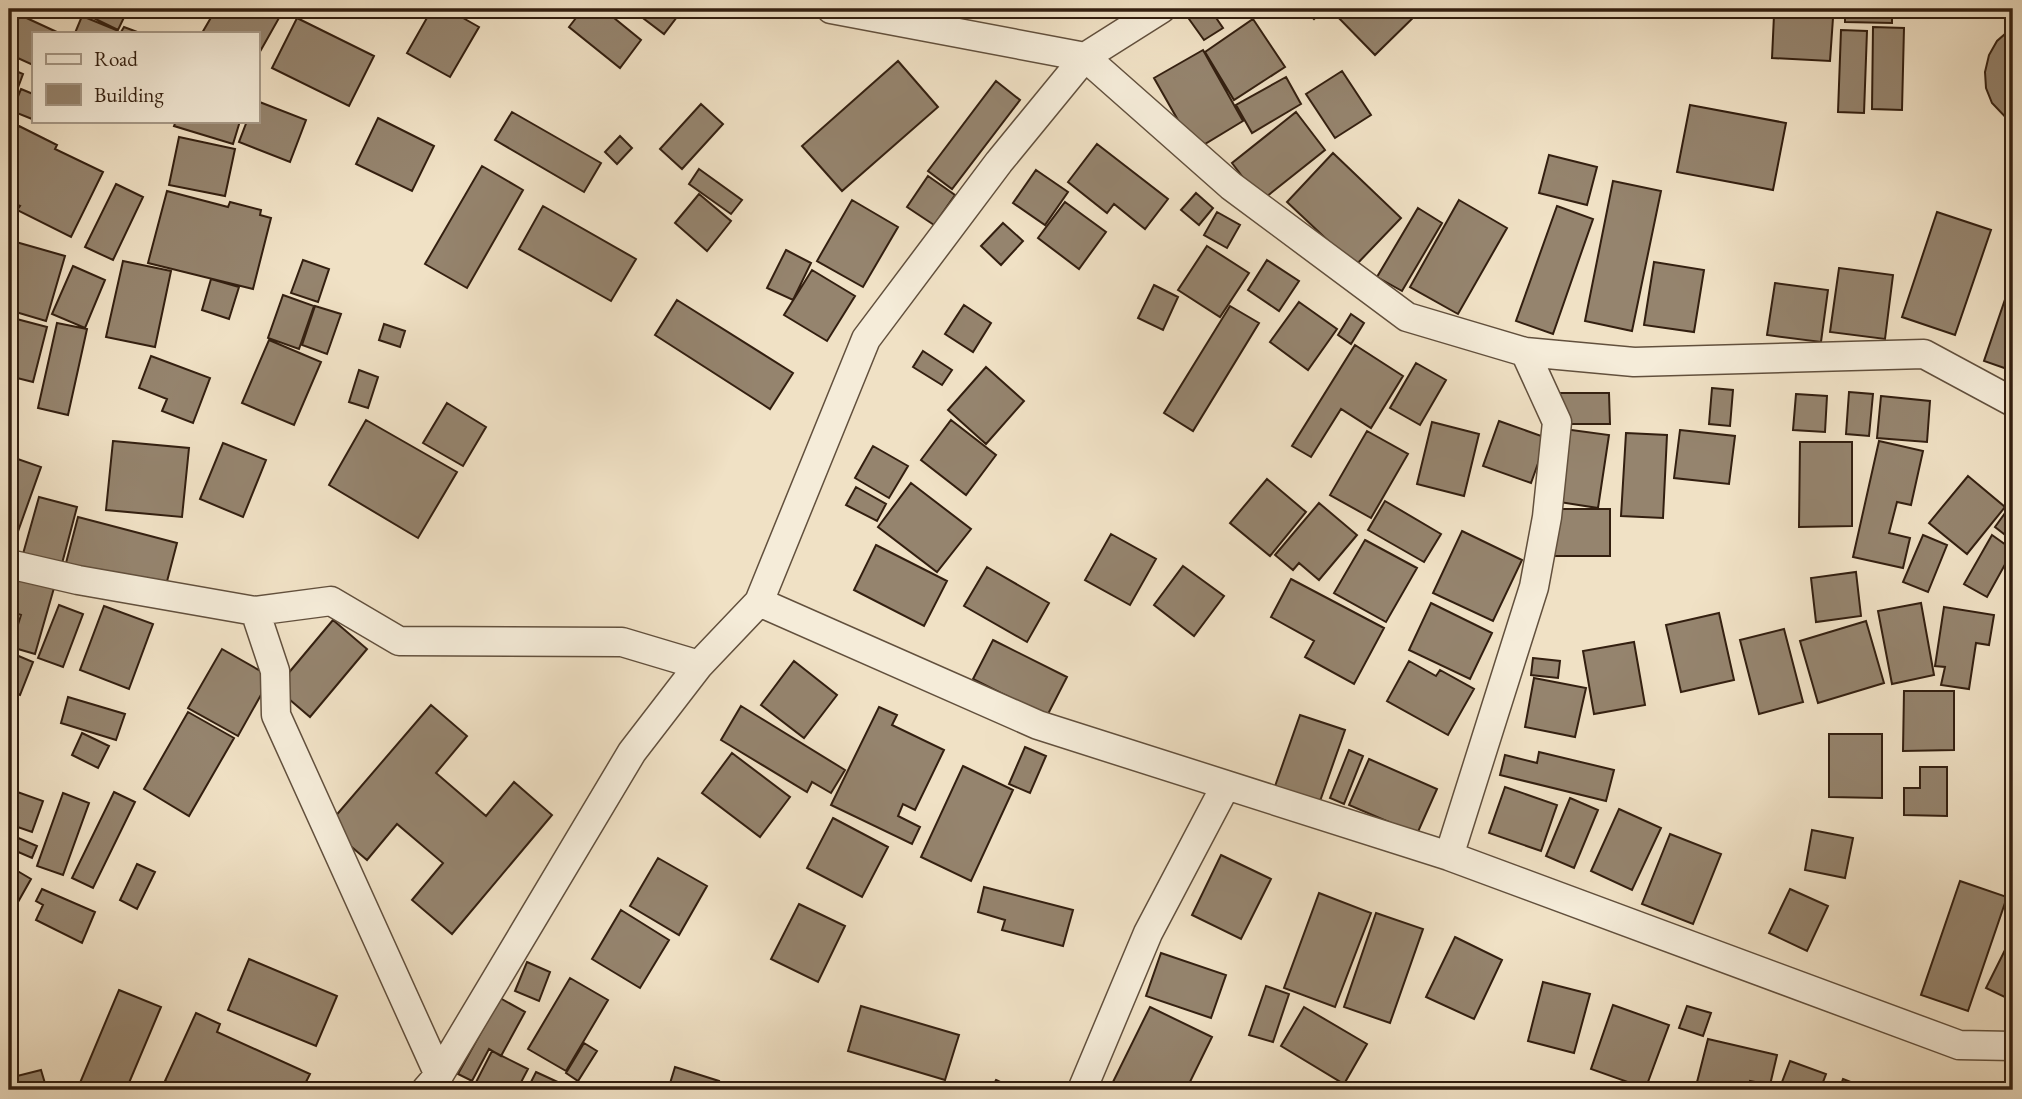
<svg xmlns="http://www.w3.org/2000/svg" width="2022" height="1099" viewBox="0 0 2022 1099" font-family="'EB Garamond',serif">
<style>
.building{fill:#95846e;stroke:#331f10;stroke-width:2}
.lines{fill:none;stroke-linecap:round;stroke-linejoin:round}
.street-casing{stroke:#62503d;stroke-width:31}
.street{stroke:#f5ecd9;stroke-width:28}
</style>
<rect width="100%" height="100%" fill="#f0e1c5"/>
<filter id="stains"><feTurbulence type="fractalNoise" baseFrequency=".00286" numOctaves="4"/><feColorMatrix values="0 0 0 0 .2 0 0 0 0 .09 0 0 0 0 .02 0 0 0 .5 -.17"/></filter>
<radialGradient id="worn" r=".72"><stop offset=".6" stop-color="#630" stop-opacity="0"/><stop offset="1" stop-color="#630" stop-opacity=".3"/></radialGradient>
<!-- building -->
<path class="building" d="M75 9H128L118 30Z
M216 9H262L279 18 257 57V33H202Z
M432 9H447L479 27 450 77 407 53Z
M583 9H603L641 40 620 68 569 27Z
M631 9H683L664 34Z
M1188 9H1210L1223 28 1204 40 1184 12Z
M1304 9H1324L1314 19Z
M1330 9H1422L1375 55Z
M1845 9H1892V23L1845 22Z
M20 15 59 33H33V65L9 54V40Z
M1774 15 1833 18 1830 61 1772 58Z
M82 16 121 32 124 27 140 33H75Z
M297 18 374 56 349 106 272 68Z
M1253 19 1285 67 1234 100 1205 52Z
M1873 27 1904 28 1902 110 1872 109Z
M2013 27V125L1992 103 1986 88 1985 72 1989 55 1997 41Z
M1841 30 1867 31 1864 113 1838 112Z
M1203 50 1243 121 1195 150 1154 78Z
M898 61 938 107 842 191 802 146Z
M9 68 23 74 16 93 9 90Z
M1342 71 1371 115 1335 138 1306 94Z
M1286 77 1301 104 1252 133 1236 105Z
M996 81 1020 100 952 189 928 171Z
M21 89 33 94 32 119 12 111Z
M257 101 306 120 290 162 239 142 247 121H257Z
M701 104 723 124 682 169 660 149Z
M1690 105 1786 123 1773 190 1677 172Z
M512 112 601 163 584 192 495 140Z
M1296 112 1325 150 1261 201 1232 163Z
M378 118 434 146 412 191 356 164Z
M176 121H240L233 144 174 126Z
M19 126 57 145 55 149 103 172 71 237 17 210 20 206 9 201V147Z
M620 136 632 148 617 164 605 152Z
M179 137 235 149 225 196 169 185Z
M1097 144 1168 199 1145 229 1114 204 1107 213 1068 182Z
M1333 153 1401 218 1355 266 1287 202Z
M1549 155 1597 167 1587 205 1539 193Z
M482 166 523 190 467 288 425 264Z
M699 169 742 200 731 214 689 184Z
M1036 170 1068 192 1045 225 1013 203Z
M928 176 955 195 934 225 907 207Z
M1613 181 1661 191 1632 331 1585 321Z
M116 184 143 197 113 260 85 247Z
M167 191 228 207 230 202 261 210 260 215 271 218 253 289 148 263Z
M1196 193 1213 208 1199 225 1181 210Z
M699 194 731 221 707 251 675 223Z
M852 200 898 227 863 287 817 261Z
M1459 200 1507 228 1458 314 1410 287Z
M1065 202 1106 232 1079 269 1038 238Z
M543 206 636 259 611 301 519 249Z
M1557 206 1593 219 1553 334 1516 321Z
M1418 208 1442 223 1402 291 1377 277Z
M1217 212 1240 225 1227 248 1204 235Z
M1937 212 1991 230 1955 335 1902 317Z
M1003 223 1023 241 1001 265 981 246Z
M9 240 65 256 46 321 9 310Z
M1207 246 1249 273 1220 317 1178 290Z
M786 250 811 263 793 300 767 288Z
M303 260 329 269 318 302 291 293Z
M1267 260 1299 281 1279 311 1248 290Z
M123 261 171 271 155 347 106 337Z
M1654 262 1704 270 1694 332 1644 325Z
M73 266 105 280 85 328 52 314Z
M1839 268 1893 275 1885 339 1830 332Z
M812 270 855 296 827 341 784 315Z
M2013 276V371L1984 361Z
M211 279 239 287 229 319 202 310Z
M1775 283 1828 290 1821 342 1767 335Z
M1154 285 1178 297 1163 330 1138 318Z
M283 295 314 306 299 349 268 338Z
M677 300 793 373 770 409 655 335Z
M1299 302 1337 329 1308 370 1270 342Z
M964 305 991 323 973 352 945 334Z
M315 306 341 314 327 354 302 345Z
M1230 306 1259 323 1193 431 1164 413Z
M1351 314 1364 323 1351 344 1338 335Z
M9 317 47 327 33 382 9 376Z
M57 323 87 329 68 415 38 408Z
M384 324 405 331 400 347 379 340Z
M269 340 321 362 294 425 242 403Z
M1355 345 1403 376 1371 428 1341 409 1311 457 1292 446Z
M923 351 952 370 942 385 913 367Z
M151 356 210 378 193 423 162 411 167 399 139 388Z
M1416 363 1446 380 1420 425 1390 408Z
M986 367 1024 401 986 444 948 410Z
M359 370 378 377 368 408 349 402Z
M1712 388 1733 390 1730 426 1709 424Z
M1849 392 1873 394 1869 436 1846 434Z
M1559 393H1609L1610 424H1559Z
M1796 394 1827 396 1825 432 1793 430Z
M1881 396 1930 401 1927 442 1877 438Z
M447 403 486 427 463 466 423 443Z
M366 420 457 472 418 538 329 485Z
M951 420 996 455 966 495 921 460Z
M1499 421 1547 438 1531 483 1483 466Z
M1432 422 1479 434 1464 496 1417 484Z
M1564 429 1609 435 1598 508 1553 501Z
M1680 430 1735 436 1729 484 1674 478Z
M1367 431 1408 454 1371 518 1330 495Z
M1626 433 1667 435 1663 518 1621 516Z
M113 441 189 448 182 517 106 510Z
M1879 441 1923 451 1911 505 1897 502 1889 533 1910 538 1903 568 1853 557Z
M1800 442H1852V526L1799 527Z
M223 443 266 460 243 517 200 499Z
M873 446 908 466 889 498 855 478Z
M9 456 41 467 11 551H9Z
M1968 476 2005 507 1967 554 1929 523Z
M1267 479 1306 512 1270 556 1230 523Z
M911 483 971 529 937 572 878 527Z
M856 487 886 504 877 521 846 505Z
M39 497 77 507 60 571 21 561Z
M1385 501 1441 534 1424 562 1368 530Z
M2013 502V541L1995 527Z
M1319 503 1357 535 1319 580 1299 563 1293 570 1275 555Z
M1555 509H1610V556H1554Z
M78 517 177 543 165 589 66 563Z
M1462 531 1522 560 1493 621 1433 593Z
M1111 534 1156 559 1130 605 1085 580Z
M1923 535 1947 545 1928 592 1903 582Z
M1992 535 2013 550 1987 597 1964 584Z
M1365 540 1417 568 1386 622 1334 593Z
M876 545 947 581 924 626 854 590Z
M1183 566 1224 596 1194 636 1154 605Z
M987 567 1049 603 1027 642 964 606Z
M1856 572 1861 616 1816 622 1811 578Z
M9 574 54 588 35 654 11 647 21 615 9 611Z
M1291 579 1384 628 1354 684 1305 657 1314 641 1271 617Z
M1431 603 1492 633 1470 679 1409 650Z
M1921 603 1934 675 1892 684 1878 611Z
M59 605 83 614 63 667 38 658Z
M104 606 153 624 129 689 80 670Z
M1944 607 1994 615 1989 645 1976 643 1969 689 1941 685 1945 667 1935 666Z
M1719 613 1734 680 1681 692 1666 625Z
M333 620 367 649 310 717 276 688Z
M1866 621 1884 683 1818 703 1800 641Z
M1784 629 1803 702 1759 714 1740 640Z
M993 640 1067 677 1047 716 973 679Z
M1634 642 1645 705 1594 714 1583 651Z
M222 649 271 677 238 736 188 708Z
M9 652 33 662 20 695 9 691Z
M1533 658 1560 661 1558 678 1531 675Z
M794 661 837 695 804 738 761 705Z
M1409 661 1436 676 1440 670 1474 689 1448 735 1387 701Z
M1534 678 1586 688 1575 737 1525 727Z
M1904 691H1954V750L1903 751Z
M68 697 125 714 116 740 61 723Z
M431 705 467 736 436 773 486 816 514 782 552 815 452 934 412 900 443 863 397 824 367 860 327 826Z
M741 706 845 770 831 793 812 782 807 792 721 740Z
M879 707 897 715 892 725 944 750 915 810 903 804 898 816 920 827 912 844 831 805Z
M188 712 234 738 189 816 144 789Z
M1300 715 1345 730 1319 804 1274 789Z
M82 733 109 746 98 768 72 755Z
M1829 734H1882V798L1829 797Z
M1025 747 1046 756 1030 793 1009 784Z
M1349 750 1363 756 1344 804 1330 798Z
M1539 752 1614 770 1606 801 1500 775 1505 755 1537 763Z
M732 753 790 797 760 837 702 793Z
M1369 759 1437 789 1417 834 1349 805Z
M963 766 1013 790 971 881 921 857Z
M1920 767H1947V816L1904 815V788H1920Z
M1505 787 1557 805 1541 851 1489 833Z
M9 789 43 801 32 832 9 824Z
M114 792 135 802 93 888 72 878Z
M63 793 89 803 63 875 37 866Z
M1570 798 1598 810 1574 868 1546 856Z
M1619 809 1661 828 1632 890 1591 871Z
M833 818 888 847 862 897 807 868Z
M1812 830 1853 838 1845 878 1805 870Z
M9 834 37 846 32 858 9 848Z
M1670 834 1721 854 1693 924 1642 904Z
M1221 855 1271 879 1241 939 1192 915Z
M658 858 707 886 679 935 630 906Z
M137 864 155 872 137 909 120 900Z
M9 866 31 879 9 918Z
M1960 881 2007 897 1968 1011 1921 995Z
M984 887 1073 910 1063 946 1002 930 1005 920 978 912Z
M42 889 95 912 82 943 36 920 43 905 36 901Z
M1790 889 1828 906 1807 951 1769 933Z
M1319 893 1371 913 1335 1007 1284 988Z
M799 904 845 926 818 982 771 959Z
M621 910 669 940 640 988 592 959Z
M1376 913 1423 929 1390 1023 1344 1007Z
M2013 934V1001L1986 988Z
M1455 937 1502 960 1474 1019 1426 997Z
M1161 953 1226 975 1211 1018 1146 996Z
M249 959 337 996 316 1046 228 1010Z
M527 962 550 972 539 1001 515 991Z
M570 978 608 1000 566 1071 528 1049Z
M1543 982 1590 994 1574 1053 1528 1041Z
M1266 986 1289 994 1273 1042 1249 1035Z
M119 990 161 1007 126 1090H77Z
M500 998 525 1012 501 1056 489 1049 472 1081 458 1074Z
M1613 1005 1669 1025 1645 1090H1625L1628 1082 1591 1069Z
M861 1006 959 1035 945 1080 848 1051Z
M1687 1006 1711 1013 1703 1036 1679 1028Z
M1150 1007 1212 1037 1186 1090H1109Z
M1304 1007 1367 1044 1344 1084 1281 1046Z
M196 1013 220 1024 217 1032 310 1074 302 1090H184L165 1081Z
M1708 1039 1777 1055 1770 1085 1750 1081 1748 1090H1695Z
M584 1043 597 1051 578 1081 566 1073Z
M492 1051 528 1069 517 1090H472Z
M1790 1061 1826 1074 1820 1090H1779Z
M675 1067 719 1081 716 1090H668Z
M41 1070 47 1090H9V1078Z
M536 1072 575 1090H527Z
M1843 1079 1871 1090H1839Z
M996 1080 1017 1090H991Z"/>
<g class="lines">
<defs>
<path id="street" d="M831 9 1085 57 1231 186 1407 317 1525 352 1634 362 1924 354 2013 402
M9 564 78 580 255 611 331 601 399 641 622 642 699 665
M759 602 1038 725 1449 856 1959 1045 2013 1046
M255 611 275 671 276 715 439 1075
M1449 856 1534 587 1547 517 1557 422 1525 352
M426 1090 439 1075 632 752 699 665 759 602 866 339 999 162 1085 57 1161 9
M1082 1090 1148 933 1226 785"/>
</defs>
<!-- street casing -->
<use href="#street" class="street-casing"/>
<!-- street -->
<use href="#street" class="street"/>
</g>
<!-- margin -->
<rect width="2022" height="1099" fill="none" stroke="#f0e1c5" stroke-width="35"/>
<rect x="10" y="10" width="2001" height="1078" fill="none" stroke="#331f10" stroke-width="3.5"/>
<rect x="18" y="18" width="1987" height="1064" fill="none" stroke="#331f10" stroke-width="2"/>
<!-- legend -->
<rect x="32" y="32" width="228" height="91" fill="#f5ecd9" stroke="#a79a89" stroke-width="2"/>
<rect x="46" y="54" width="35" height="10" fill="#f5ecd9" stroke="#a79a89" stroke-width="2"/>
<text x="94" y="66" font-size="21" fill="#331f10">Road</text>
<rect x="46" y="84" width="35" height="21" fill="#95846e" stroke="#a79a89" stroke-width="2"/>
<text x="94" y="102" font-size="21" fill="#331f10">Building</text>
<rect width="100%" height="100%" filter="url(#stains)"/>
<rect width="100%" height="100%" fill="url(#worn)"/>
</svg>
